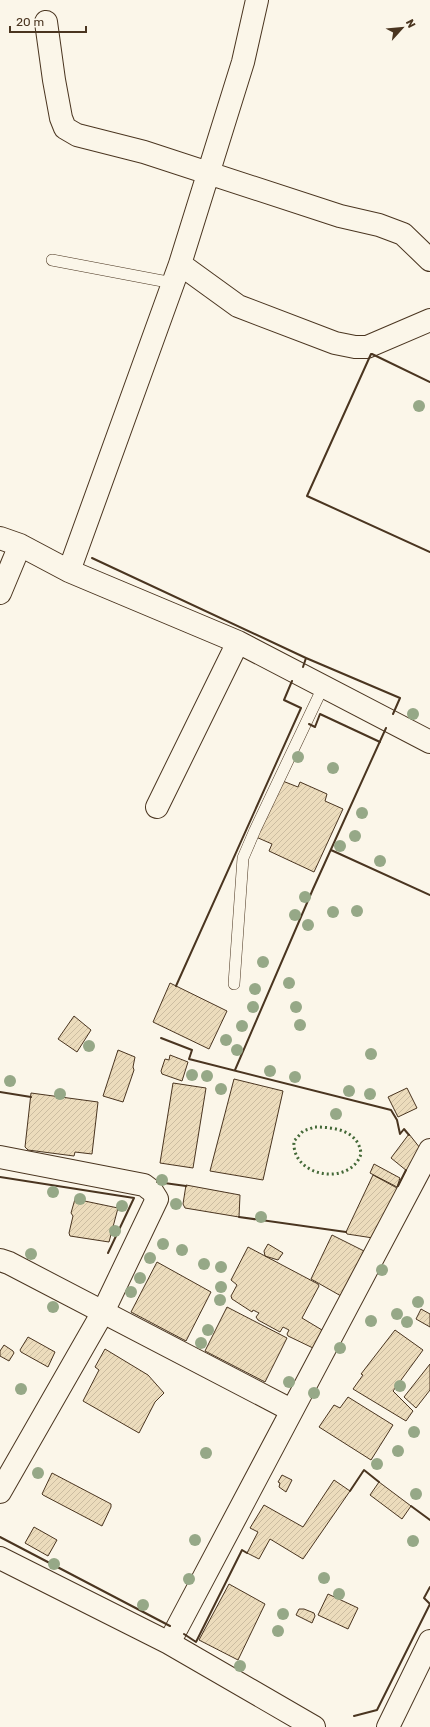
<svg xmlns="http://www.w3.org/2000/svg" width="430" height="1727" viewBox="0 0 430 1727" font-family="Rubik,sans-serif">
<style>
.building{fill:url(#building-hatch);stroke:#4a3520}
.lines{fill:none;stroke-linecap:round;stroke-linejoin:round}
.lane-casing{stroke:#4a3520;stroke-width:12}
.street-casing{stroke:#4a3520;stroke-width:24}
.lane{stroke:#fbf6e9;stroke-width:11}
.street{stroke:#fbf6e9;stroke-width:22}
.hedge{stroke:#436837;stroke-width:3;stroke-dasharray:2 3;stroke-linecap:butt}
.wall{stroke:#4a3520;stroke-width:2}
.tree{fill:#96a887}
</style>
<defs>
<pattern id="building-hatch" width="6" height="6" patternUnits="userSpaceOnUse"><rect width="6" height="6" fill="#ecdcbc"/><path d="M-1 1l2-2M0 6l6-6M5 7l2-2" fill="none" stroke="#ccbda1"/></pattern>
</defs>
<rect width="100%" height="100%" fill="#fbf6e9"/>
<!-- building -->
<path class="building" d="M280 780 298 787 300 782 327 794 325 801 343 809 314 872 269 851 272 844 256 837Z
M170 983 227 1011 209 1049 153 1022Z
M74 1016 91 1030 77 1052 58 1039Z
M118 1050 135 1057 133 1067 134 1070 123 1102 103 1096Z
M170 1055 188 1062 182 1081 162 1074 161 1071 165 1059 169 1060Z
M234 1079 283 1091 263 1180 210 1171Z
M173 1083 206 1088 193 1168 160 1163Z
M407 1088 417 1108 398 1117 388 1097Z
M31 1093 98 1102 92 1154 75 1152 74 1156 28 1150 25 1147Z
M409 1134 420 1148 407 1171 391 1158Z
M374 1164 400 1178 397 1187 370 1173Z
M373 1175 397 1188 398 1190 373 1238 347 1234 346 1232Z
M186 1185 240 1195 239 1217 185 1208 183 1204Z
M75 1199 118 1208 109 1242 70 1236 69 1233 73 1216 71 1213Z
M332 1235 364 1251 341 1296 311 1279Z
M268 1244 283 1253 278 1260 265 1256 264 1251Z
M248 1247 318 1284 319 1286 302 1318 322 1330 323 1332 313 1348 288 1336 287 1334 289 1330 283 1327 280 1332 258 1320 256 1317 259 1313 253 1310 252 1312 232 1299 231 1296 237 1285 231 1280Z
M157 1262 211 1292 186 1341 131 1312Z
M227 1307 287 1338 265 1382 205 1351Z
M421 1309 430 1314V1327L416 1319Z
M395 1330 423 1350 393 1391 413 1411 406 1421 353 1389 363 1375 361 1374Z
M28 1337 55 1352 48 1367 21 1352 20 1350Z
M4 1345 13 1351 14 1353 9 1361 0 1356V1351Z
M105 1349 148 1375 164 1393 155 1402 139 1433 83 1401 99 1370 95 1367Z
M430 1364V1390L416 1408 404 1397Z
M348 1397 393 1425 371 1460 319 1427 334 1405 340 1408Z
M52 1473 111 1504V1507L102 1526 43 1495 42 1494Z
M282 1475 292 1480 286 1492 279 1487 280 1483 278 1482Z
M334 1480 350 1491 303 1559 270 1539 259 1559 247 1553 258 1532 250 1528 264 1505 303 1527Z
M379 1482 411 1506 402 1519 370 1495Z
M34 1527 57 1540 48 1556 25 1543Z
M229 1584 265 1604 238 1660 199 1640Z
M328 1594 358 1608 348 1629 318 1615Z
M299 1609H304L314 1613 315 1616 312 1623 296 1615Z"/>
<g class="lines">
<defs>
<path id="lane" d="M52 260 173 283
M234 984 243 858 255 830 323 687"/>
<path id="street" d="M46 22 54 80 61 118 65 128 77 135 144 152 340 216 379 225 403 234 430 260
M180 264 238 306 335 343 355 347H367L430 320
M0 538 20 545 69 571 238 642 430 742
M69 571 180 264 243 62 257 0
M0 593 20 545
M157 807 238 642
M0 1157 144 1185 152 1191 157 1199 103 1312 0 1492
M0 1260 9 1263 291 1410
M0 1558 169 1643 314 1727
M169 1643 430 1150
M388 1727 430 1641"/>
</defs>
<!-- lane casing -->
<use href="#lane" class="lane-casing"/>
<!-- street casing -->
<use href="#street" class="street-casing"/>
<!-- lane -->
<use href="#lane" class="lane"/>
<!-- street -->
<use href="#street" class="street"/>
<!-- hedge -->
<path class="hedge" d="M315 1127C335 1127 359 1131 361 1154 350 1187 291 1177 294 1141L303 1131Z"/>
<!-- wall -->
<path class="wall" d="M371 354 307 496 430 552
M372 354 430 382
M92 558 306 658
M303 667 306 658 400 698 393 714
M309 724 315 727 320 714 380 742
M331 850 430 895
M176 986 301 708 284 700 292 681
M161 1038 192 1050 189 1059 391 1110 397 1120 400 1134 404 1129 409 1135
M235 1070 313 889 386 728
M0 1092 31 1097
M0 1177 134 1198 108 1253
M157 1182 186 1186
M398 1186 406 1170
M239 1217 346 1232
M350 1491 364 1470 379 1482
M411 1506 430 1520
M0 1537 170 1626
M184 1634 196 1642 242 1550 247 1553
M354 1716 377 1710 430 1604 424 1598 430 1587"/>
</g>
<!-- trees -->
<g class="tree">
<circle cx="419" cy="406" r="6"/>
<circle cx="413" cy="714" r="6"/>
<circle cx="298" cy="757" r="6"/>
<circle cx="333" cy="768" r="6"/>
<circle cx="362" cy="813" r="6"/>
<circle cx="355" cy="836" r="6"/>
<circle cx="340" cy="846" r="6"/>
<circle cx="380" cy="861" r="6"/>
<circle cx="305" cy="897" r="6"/>
<circle cx="357" cy="911" r="6"/>
<circle cx="333" cy="912" r="6"/>
<circle cx="295" cy="915" r="6"/>
<circle cx="308" cy="925" r="6"/>
<circle cx="263" cy="962" r="6"/>
<circle cx="289" cy="983" r="6"/>
<circle cx="255" cy="989" r="6"/>
<circle cx="253" cy="1007" r="6"/>
<circle cx="296" cy="1007" r="6"/>
<circle cx="300" cy="1025" r="6"/>
<circle cx="242" cy="1026" r="6"/>
<circle cx="226" cy="1040" r="6"/>
<circle cx="89" cy="1046" r="6"/>
<circle cx="237" cy="1050" r="6"/>
<circle cx="371" cy="1054" r="6"/>
<circle cx="270" cy="1071" r="6"/>
<circle cx="192" cy="1075" r="6"/>
<circle cx="207" cy="1076" r="6"/>
<circle cx="295" cy="1077" r="6"/>
<circle cx="10" cy="1081" r="6"/>
<circle cx="221" cy="1089" r="6"/>
<circle cx="349" cy="1091" r="6"/>
<circle cx="60" cy="1094" r="6"/>
<circle cx="370" cy="1094" r="6"/>
<circle cx="336" cy="1114" r="6"/>
<circle cx="162" cy="1180" r="6"/>
<circle cx="53" cy="1192" r="6"/>
<circle cx="80" cy="1199" r="6"/>
<circle cx="176" cy="1204" r="6"/>
<circle cx="122" cy="1206" r="6"/>
<circle cx="261" cy="1217" r="6"/>
<circle cx="115" cy="1231" r="6"/>
<circle cx="163" cy="1244" r="6"/>
<circle cx="182" cy="1250" r="6"/>
<circle cx="31" cy="1254" r="6"/>
<circle cx="150" cy="1258" r="6"/>
<circle cx="204" cy="1264" r="6"/>
<circle cx="221" cy="1267" r="6"/>
<circle cx="382" cy="1270" r="6"/>
<circle cx="140" cy="1278" r="6"/>
<circle cx="221" cy="1287" r="6"/>
<circle cx="131" cy="1292" r="6"/>
<circle cx="220" cy="1300" r="6"/>
<circle cx="418" cy="1302" r="6"/>
<circle cx="53" cy="1307" r="6"/>
<circle cx="397" cy="1314" r="6"/>
<circle cx="371" cy="1321" r="6"/>
<circle cx="407" cy="1322" r="6"/>
<circle cx="208" cy="1330" r="6"/>
<circle cx="201" cy="1343" r="6"/>
<circle cx="340" cy="1348" r="6"/>
<circle cx="289" cy="1382" r="6"/>
<circle cx="400" cy="1386" r="6"/>
<circle cx="21" cy="1389" r="6"/>
<circle cx="314" cy="1393" r="6"/>
<circle cx="414" cy="1432" r="6"/>
<circle cx="398" cy="1451" r="6"/>
<circle cx="206" cy="1453" r="6"/>
<circle cx="377" cy="1464" r="6"/>
<circle cx="38" cy="1473" r="6"/>
<circle cx="416" cy="1494" r="6"/>
<circle cx="195" cy="1540" r="6"/>
<circle cx="413" cy="1541" r="6"/>
<circle cx="54" cy="1564" r="6"/>
<circle cx="324" cy="1578" r="6"/>
<circle cx="189" cy="1579" r="6"/>
<circle cx="339" cy="1594" r="6"/>
<circle cx="143" cy="1605" r="6"/>
<circle cx="283" cy="1614" r="6"/>
<circle cx="278" cy="1631" r="6"/>
<circle cx="240" cy="1666" r="6"/>
</g>
<!-- north arrow -->
<g transform="translate(402 28) rotate(63)" stroke="#fbf6e9" stroke-width="3" paint-order="stroke">
<path d="M0-3L7 15L0 10L-7 15Z" fill="#4a3520"/>
<text y="-6" font-size="11" font-weight="bold" text-anchor="middle" fill="#4a3520">N</text>
</g>
<!-- scale -->
<path d="M10 26v6h76v-6" fill="none" stroke="#4a3520" stroke-width="2"/>
<text x="16" y="26" font-size="12" fill="#4a3520" stroke="#fbf6e9" stroke-width="3" paint-order="stroke">20 m</text>
</svg>
